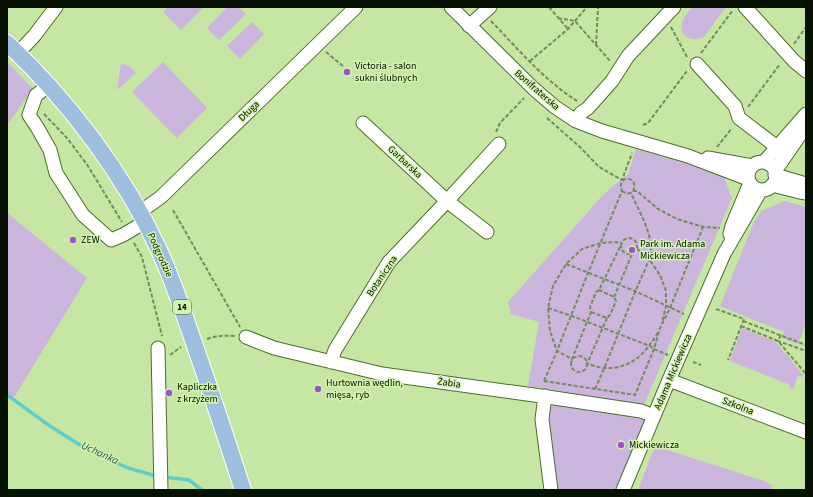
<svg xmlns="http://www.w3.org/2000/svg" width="813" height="497" viewBox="0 0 813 497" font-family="'Source Sans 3',sans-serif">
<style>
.green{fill:#cbb5dd}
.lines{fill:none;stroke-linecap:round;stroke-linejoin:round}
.stream{stroke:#62cdc7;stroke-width:3.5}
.minor-casing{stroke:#4f6c2d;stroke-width:15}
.major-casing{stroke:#fff;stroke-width:18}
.path{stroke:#738b5d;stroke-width:2;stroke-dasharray:4 2;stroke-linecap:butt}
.minor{stroke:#fff;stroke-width:13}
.major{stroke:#9ebede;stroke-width:16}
.poi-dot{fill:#9b55c9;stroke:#d2f4b0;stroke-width:1.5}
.labels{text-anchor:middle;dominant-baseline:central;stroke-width:3;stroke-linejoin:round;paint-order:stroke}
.shield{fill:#d2f4b0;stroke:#435535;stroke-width:1}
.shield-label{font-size:9px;font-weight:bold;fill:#061100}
.poi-label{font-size:10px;fill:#061100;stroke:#d2f4b0;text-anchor:start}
.street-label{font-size:10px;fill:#061100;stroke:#d2f4b0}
.water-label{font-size:11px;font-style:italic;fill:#2a5a56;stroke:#d2f4b0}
</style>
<rect width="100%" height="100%" fill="#c5e7a3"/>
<!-- green -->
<path class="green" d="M168 7H204L181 30 163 12Z
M227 7H239L246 14 219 40 207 28Z
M692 7H726L704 37C693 42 679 37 682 24 683 17 689 12 692 7Z
M252 22 264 34 240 59 227 46Z
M7 62 33 89 7 125Z
M163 62 207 108 177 138 132 92Z
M121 64C127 64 131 67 136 73L117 90Z
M636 149 723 174 732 198 644 405 528 386 539 322 511 314 508 302 602 196 612 187 628 174Z
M785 201 806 207V323L798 344 782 338 784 332 720 306 754 222 761 211Z
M7 213 87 278 13 399 7 397Z
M742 328 776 342 803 375 802 377 798 376 793 389 789 388 790 385 730 361Z
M551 402 642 418 644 420V422L616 490H556L546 408Z
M655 446 764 481 772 485 771 490H638Z"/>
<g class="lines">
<!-- stream -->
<path class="stream" d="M7 395 50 426 88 450 128 468 156 476 189 480 202 490"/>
<defs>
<path id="minor" d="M451 7 534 89 555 107 576 121 602 131 688 156 748 179
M745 7 794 61 806 71
M469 26 490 7
M18 53 34 36 56 7
M697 64 735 106 739 118 777 147
M49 86 36 95 29 115 37 127 50 150 56 173 83 215 111 240 123 235 145 222
M576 121 581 113 588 108 612 81 628 56 674 7
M363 123 447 201 487 232
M708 158 752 166
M764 162 806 114
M748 176a14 14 0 1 1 28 0a14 14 0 1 1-28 0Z
M775 171 800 135 806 125
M775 175 806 184
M772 185 800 192 806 193
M140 212 161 197 356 7
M730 234 732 226 750 183
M246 337 274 348 382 374 541 396 641 411 654 416
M158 348 161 490
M331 362 335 350 389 262 447 201 499 144
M669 380 806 432
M545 396 542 419 551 490
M623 490 669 380 724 254 761 190"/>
<path id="major" d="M7 43C68 100 124 174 159 250 173 280 183 312 194 343 211 392 227 441 243 490"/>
</defs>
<!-- minor casing -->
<use href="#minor" class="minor-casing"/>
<!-- major casing -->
<use href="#major" class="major-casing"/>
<!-- path -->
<path class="path" d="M549 7 568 29
M558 18 575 21 610 61
M491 21C518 49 544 80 577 101
M671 27 687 57
M794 44 806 27
M596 45 598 7
M326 52 344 67
M701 53 733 10
M530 61 568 29 587 7
M748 107 780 64
M44 114 67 138 88 166 122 222
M547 118 581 148 599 167 622 180 632 153
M643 125 648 123 687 71
M496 132 500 123 524 98
M717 147 732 128
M633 191H637L658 209 677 219 703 227 720 228
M173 210 240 327
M621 246a8 8 0 1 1 16 0a8 8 0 1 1-16 0Z
M134 243 142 257 162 336
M620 247 599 290 596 292 590 307 591 312 572 359 557 351 550 331 548 308 553 286 566 264 582 249 601 243 614 242 621 243
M637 249 649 259 660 275 666 291V306L662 323
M566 264 635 291 684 314
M614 297 632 254
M548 308 572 316 650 346 654 349 668 355
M716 309 744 319 728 360
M591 312 607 318 610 315 616 301 614 297 599 290
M607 318 587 364C593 365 599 368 605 368 633 369 646 352 659 331
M743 321 806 345
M741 326 778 341 806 374
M781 335 778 341 806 351
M207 339C216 336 225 335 235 336
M170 355 181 347
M571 364a8 8 0 1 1 16 0a8 8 0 1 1-16 0Z
M693 362 701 365
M544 381 635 395 654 349 660 328 670 308 703 227
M544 381 557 351 588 273 622 191C620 187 620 179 627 179 639 178 636 200 622 191
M595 389C610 356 622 323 636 290 640 279 650 262 651 250 652 233 638 209 631 193"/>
<!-- minor -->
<use href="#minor" class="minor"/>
<!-- major -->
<use href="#major" class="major"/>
</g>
<!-- markers -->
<g class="poi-dot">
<circle cx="347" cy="72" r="4"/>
<circle cx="73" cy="240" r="4"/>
<circle cx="632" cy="250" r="4"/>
<circle cx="318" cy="389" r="4"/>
<circle cx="169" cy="393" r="4"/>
<circle cx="621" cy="445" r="4"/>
</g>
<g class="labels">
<!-- shield labels -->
<rect class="shield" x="173" y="300" width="18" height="14" rx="3"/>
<g class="shield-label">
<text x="182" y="307">14</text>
</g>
<!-- poi labels -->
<g class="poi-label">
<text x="355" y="66">Victoria - salon<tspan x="355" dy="12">sukni ślubnych</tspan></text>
<text x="81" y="240">ZEW</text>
<text x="640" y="244">Park im. Adama<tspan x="640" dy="12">Mickiewicza</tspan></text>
<text x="326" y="383">Hurtownia wędlin,<tspan x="326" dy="12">mięsa, ryb</tspan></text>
<text x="177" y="387">Kapliczka<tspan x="177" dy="12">z krzyżem</tspan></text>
<text x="629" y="445">Mickiewicza</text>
</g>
<!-- street labels -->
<g class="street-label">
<text transform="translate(537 90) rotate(41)">Bonifraterska</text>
<text transform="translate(249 111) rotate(-44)">Długa</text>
<text transform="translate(405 162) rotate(43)">Garbarska</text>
<text transform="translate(160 255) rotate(66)">Podgrodzie</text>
<text transform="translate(382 276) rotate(-56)">Botaniczna</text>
<text transform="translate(673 372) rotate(-67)">Adama Mickiewicza</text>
<text transform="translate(449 383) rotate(8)">Żabia</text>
<text transform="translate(738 406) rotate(21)">Szkolna</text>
</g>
<!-- water labels -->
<g class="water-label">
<text transform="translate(100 453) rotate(25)">Uchanka</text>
</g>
</g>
<!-- border -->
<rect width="813" height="497" fill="none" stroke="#061100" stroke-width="16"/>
</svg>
